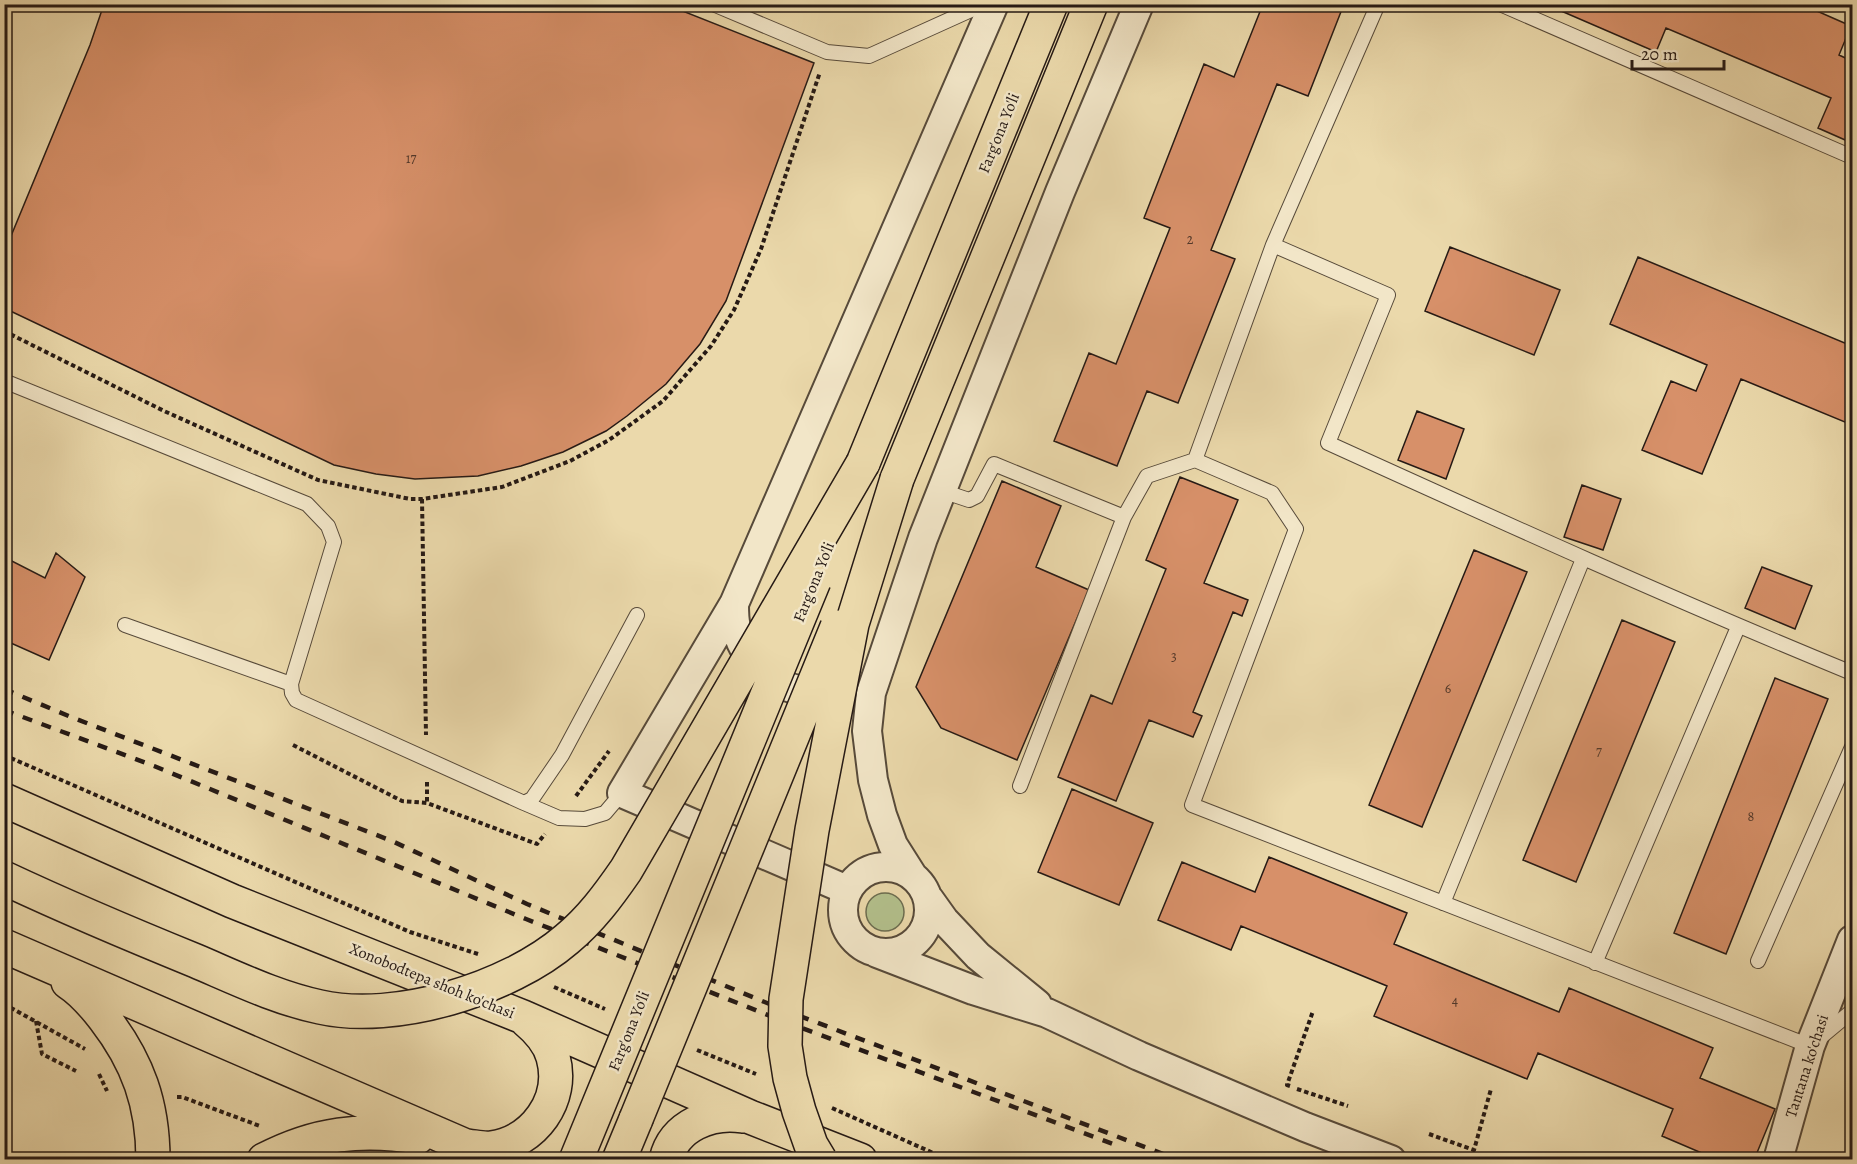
<svg xmlns="http://www.w3.org/2000/svg" width="1857" height="1164" viewBox="0 0 1857 1164" font-family="Alegreya,serif">
<style>
.green{fill:#b3c08c;stroke:#6c6d50;stroke-width:1.5}
.building{fill:#d79069;stroke:#261a15;stroke-width:1.5}
.lines{fill:none;stroke-linecap:round;stroke-linejoin:round}
.lane-casing{stroke:#574a3a;stroke-width:16}
.street-casing{stroke:#574a3a;stroke-width:32}
.primary-casing{stroke:#261a15;stroke-width:36}
.highway-casing{stroke:#261a15;stroke-width:36}
.path{stroke:#261a15;stroke-width:4;stroke-dasharray:4.5 3;stroke-linecap:butt}
.lane{stroke:#f2e6c8;stroke-width:14}
.street{stroke:#f2e6c8;stroke-width:28}
.primary{stroke:#ebd9ab;stroke-width:33}
.highway{stroke:#ebd9ab;stroke-width:33}
.rail{stroke:#261a15;stroke-width:4.5;stroke-dasharray:10 10;stroke-linecap:butt}
.highway-bridge-casing{stroke:#261a15;stroke-width:36;stroke-linecap:butt}
.highway-bridge{stroke:#ebd9ab;stroke-width:33}
.labels{text-anchor:middle;dominant-baseline:central;stroke-width:5;stroke-linejoin:round;paint-order:stroke}
.number-label{font-size:14px;fill:#52382a}
.street-label{font-size:16px;fill:#261a15;stroke:#f2e6c8}
</style>
<rect width="100%" height="100%" fill="#ebd9ab"/>
<filter id="stains"><feTurbulence type="fractalNoise" baseFrequency=".00333" numOctaves="4"/><feColorMatrix values="0 0 0 0 .2 0 0 0 0 .09 0 0 0 0 .02 0 0 0 .5 -.17"/></filter>
<radialGradient id="worn" r=".72"><stop offset=".6" stop-color="#630" stop-opacity="0"/><stop offset="1" stop-color="#630" stop-opacity=".3"/></radialGradient>
<!-- green -->
<path class="green" d="M866 912a19 19 0 1 1 38 0a19 19 0 1 1-38 0Z"/>
<!-- building -->
<path class="building" d="M104 4H665L814 63 726 301 700 344 666 384 627 416 606 431 563 452 521 466 478 476 415 479 376 474 334 465 4 308V253L90 45Z
M1263 4H1344L1308 96 1277 84 1211 250 1235 259 1178 403 1147 391 1117 466 1054 441 1089 353 1116 364 1170 228 1144 218 1204 64 1234 77Z
M1545 4H1801L1851 26 1839 55 1852 61V143L1818 128 1831 98 1666 28 1656 52Z
M1450 247 1560 290 1534 355 1425 311Z
M1638 257 1852 346V425L1741 379 1702 474 1642 450 1671 381 1696 391 1707 365 1610 324Z
M1417 411 1464 429 1446 479 1398 460Z
M1180 477 1238 500 1204 583 1248 600 1242 616 1233 612 1193 712 1202 716 1193 737 1149 720 1116 801 1058 777 1091 695 1112 704 1166 569 1146 560Z
M1002 481 1061 506 1036 567 1089 590 1017 760 941 728 916 687Z
M1582 485 1621 499 1603 550 1564 537Z
M1474 550 1527 572 1422 827 1369 805Z
M56 553 85 577 49 660 4 640V557L45 578Z
M1762 567 1812 586 1795 629 1745 608Z
M1622 620 1675 642 1576 882 1523 860Z
M1775 678 1828 699 1726 954 1674 933Z
M1072 789 1153 823 1119 905 1038 872Z
M1269 857 1407 913 1394 944 1559 1012 1569 988 1713 1048 1700 1078 1775 1109 1754 1160H1718L1662 1136 1673 1109 1538 1053 1527 1079 1374 1016 1387 986 1241 926 1231 950 1158 920 1182 862 1255 892Z"/>
<g class="lines">
<defs>
<path id="lane" d="M713 4 827 52 869 56 984 4
M1378 4 1273 245 1195 460 1272 493 1296 529 1192 805 1810 1046 1852 1011
M1500 4 1852 157
M1273 245 1388 295 1328 443C1502 522 1676 601 1852 673
M4 381 307 504 328 526 334 542 291 684 292 693 296 700 524 803 532 799 562 755 637 615
M942 491 969 500 977 496 994 464 1124 517
M125 625 291 684
M1020 786 1124 517 1147 476 1195 460
M524 803 559 818 585 819 605 813 622 793
M1443 903 1583 559
M1758 961 1852 747
M1595 963 1738 627"/>
<path id="street" d="M734 604C734 611 734 620 736 627 746 669 788 702 831 687
M843 910a43 43 0 1 1 86 0a43 43 0 1 1-86 0Z
M912 875 893 845 882 815 873 780 867 731 871 693 923 538 1060 192 1139 4
M847 890 622 793 734 604 994 4
M929 899 944 920 978 956 1037 1004
M877 953 973 990 1047 1013 1139 1056 1305 1127 1391 1160
M1778 1160 1810 1046 1852 940"/>
<path id="primary" d="M863 463 1051 4
M897 479 1091 4"/>
<path id="highway" d="M4 800 232 901 523 1017 750 1117 860 1160
M4 946 498 1160
M68 982C82 991 94 1005 104 1018 138 1062 153 1104 153 1160
M468 1146C476 1147 484 1149 491 1148 534 1142 565 1100 553 1057 549 1042 538 1030 526 1020
M264 1160C316 1133 361 1128 418 1137
M619 1160 636 1119
M666 1160C674 1125 712 1111 743 1116"/>
</defs>
<!-- lane casing -->
<use href="#lane" class="lane-casing"/>
<!-- street casing -->
<use href="#street" class="street-casing"/>
<!-- primary casing -->
<use href="#primary" class="primary-casing"/>
<!-- highway casing -->
<use href="#highway" class="highway-casing"/>
<!-- path -->
<path class="path" d="M4 331 164 411 318 480 410 499H422L502 487 570 461 609 440 663 401 711 346 734 310 761 249 820 72
M422 499 426 735
M293 745 402 801 427 803 537 844 545 834
M4 755 410 932 478 954
M427 782V803
M576 796 609 751
M554 987 605 1009
M4 1004 85 1049
M36 1021 42 1054 76 1071
M697 1050 756 1074
M99 1074 107 1091
M1290 1086 1287 1085 1313 1011
M1297 1089 1348 1106
M177 1097H182L260 1126
M832 1108 949 1160
M1429 1134 1474 1150 1491 1089"/>
<!-- lane -->
<use href="#lane" class="lane"/>
<!-- street -->
<use href="#street" class="street"/>
<!-- primary -->
<use href="#primary" class="primary"/>
<!-- highway -->
<use href="#highway" class="highway"/>
<!-- rail -->
<path class="rail" d="M4 689 71 717 392 841 527 904 784 1010 1179 1160
M4 710 154 766 526 919 783 1021 1113 1144"/>
<defs>
<path id="highway-bridge" d="M4 878C68 908 132 935 196 961 236 978 277 998 320 1007 395 1024 509 989 567 939 591 919 608 896 626 870L863 463
M636 1119 837 627
M576 1160 814 581
M820 1160 811 1145 799 1111 790 1078 785 1046 786 999 812 830 852 624 897 479"/>
</defs>
<!-- highway-bridge casing -->
<use href="#highway-bridge" class="highway-bridge-casing"/>
<!-- highway-bridge -->
<use href="#highway-bridge" class="highway-bridge"/>
</g>
<g class="labels">
<!-- number labels -->
<g class="number-label">
<text x="411" y="158">17</text>
<text x="1190" y="239">2</text>
<text x="1174" y="656">3</text>
<text x="1448" y="688">6</text>
<text x="1599" y="751">7</text>
<text x="1751" y="816">8</text>
<text x="1455" y="1000">4</text>
</g>
<!-- street labels -->
<g class="street-label">
<text transform="translate(999 133) rotate(-68)">Farg'ona Yo'li</text>
<text transform="translate(814 582) rotate(-68)">Farg'ona Yo'li</text>
<text transform="translate(432 981) rotate(22)">Xonobodtepa shoh ko'chasi</text>
<text transform="translate(629 1031) rotate(-68)">Farg'ona Yo'li</text>
<text transform="translate(1807 1066) rotate(-72)">Tantana ko'chasi</text>
</g>
</g>
<!-- margin -->
<rect width="1857" height="1164" fill="none" stroke="#ebd9ab" stroke-width="24"/>
<rect x="6" y="6" width="1845" height="1152" fill="none" stroke="#261a15" stroke-width="3"/>
<rect x="12" y="12" width="1833" height="1140" fill="none" stroke="#261a15" stroke-width="1.5"/>
<!-- scale -->
<path d="M1632 60v9h92v-9" fill="none" stroke="#261a15" stroke-width="3"/>
<text x="1641" y="60" font-size="18" fill="#261a15" stroke="#f2e6c8" stroke-width="4.5" paint-order="stroke">20 m</text>
<rect width="100%" height="100%" filter="url(#stains)"/>
<rect width="100%" height="100%" fill="url(#worn)"/>
</svg>
